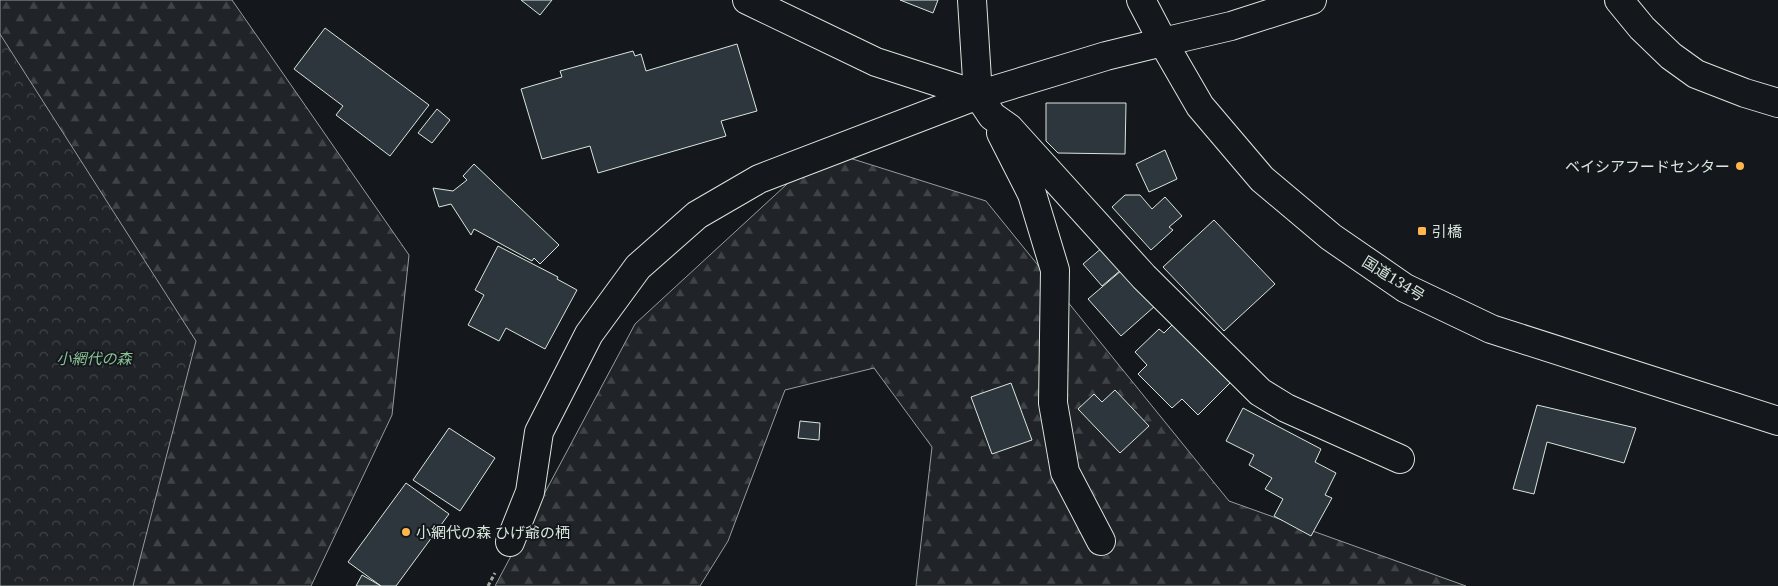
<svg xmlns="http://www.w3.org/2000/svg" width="1778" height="586" viewBox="0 0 1778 586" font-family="'Noto Serif','Noto Sans JP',serif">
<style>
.forest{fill:url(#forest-firs);stroke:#939e99}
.park{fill:url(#park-crowns);stroke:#939e99}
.building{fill:#2c363c;stroke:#d8e6dc}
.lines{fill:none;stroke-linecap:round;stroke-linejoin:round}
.minor-casing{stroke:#d8e6dc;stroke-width:30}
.tertiary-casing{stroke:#d8e6dc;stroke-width:30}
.trunk-casing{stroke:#d8e6dc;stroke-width:30}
.path{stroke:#9da8a2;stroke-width:3;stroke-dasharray:4 2.5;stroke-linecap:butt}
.minor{stroke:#14181c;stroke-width:28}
.tertiary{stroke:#14181c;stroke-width:28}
.trunk{stroke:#14181c;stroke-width:28}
.poi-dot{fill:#ffb74d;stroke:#14181c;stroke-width:2}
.labels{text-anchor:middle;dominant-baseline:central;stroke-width:4;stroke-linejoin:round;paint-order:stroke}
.poi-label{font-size:15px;fill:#d8e6dc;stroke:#14181c;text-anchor:start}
.street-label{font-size:15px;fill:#d8e6dc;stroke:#14181c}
.park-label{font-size:15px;font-style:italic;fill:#8ac095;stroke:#14181c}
</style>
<defs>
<pattern id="forest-firs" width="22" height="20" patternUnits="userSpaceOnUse" patternTransform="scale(1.25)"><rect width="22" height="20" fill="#202428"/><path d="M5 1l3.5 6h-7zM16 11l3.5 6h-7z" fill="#404447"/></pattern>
<pattern id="park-crowns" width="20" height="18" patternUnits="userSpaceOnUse" patternTransform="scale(1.25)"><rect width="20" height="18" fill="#202428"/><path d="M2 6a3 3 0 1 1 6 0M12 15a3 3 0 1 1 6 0" fill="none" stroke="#404447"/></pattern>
</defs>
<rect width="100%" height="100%" fill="#14181c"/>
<!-- forest -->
<path class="forest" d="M0 0H232L409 255 392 415 311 586H0Z
M824 150 986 201 1229 501 1466 586H916L932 447 874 368 785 390 728 541 700 586H495L635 324Z"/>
<!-- park -->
<path class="park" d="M0 34 196 341 133 586H0Z"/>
<!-- building -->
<path class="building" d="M521 0H552L540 15Z
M900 0H938L933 13Z
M325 28 429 105 390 156 336 115 343 106 294 69Z
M737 44 757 111 721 121 726 136 598 173 590 146 542 159 521 89 562 77 560 71 633 51 635 56 641 54 646 71Z
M1046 103H1126L1125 154 1058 153 1046 141Z
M437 109 450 120 432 143 418 133Z
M1165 150 1177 179 1149 192 1136 164Z
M474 164 559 245 540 264 534 258 532 261 474 229 471 235 451 204 439 207 433 188 453 191 467 180 463 176Z
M1125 195H1140L1152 209 1165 197 1182 216 1169 227 1173 230 1151 250 1112 207Z
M1214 220 1275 284 1224 331 1163 267Z
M498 246 558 277 557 279 577 290 545 349 506 328 499 341 468 325 484 295 475 290Z
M1103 247 1122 269 1102 286 1083 264Z
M1122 270 1155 306 1121 336 1088 299Z
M1172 325 1230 383 1198 415 1182 399 1172 408 1138 374 1147 365 1135 352 1159 329 1164 333Z
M1011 383 1032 440 992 454 971 397Z
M1115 390 1149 426 1120 453 1078 409 1094 394 1102 402Z
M1537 405 1636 428 1624 463 1547 442 1534 494 1513 489Z
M1243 408 1321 449 1315 462 1336 473 1325 495 1332 498 1311 536 1274 516 1283 499 1265 489 1272 478 1249 465 1254 455 1226 441Z
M800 421 820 423 819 440 798 438Z
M449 428 495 458 460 511 413 480Z
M406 483 449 514 396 586H381L348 562Z
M362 575 381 586H356Z"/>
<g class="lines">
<defs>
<path id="minor" d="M747 0 876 62 978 95
M972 0 978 95 992 116 1009 128 1144 277 1260 392 1286 408 1400 459
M1001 133 1032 194 1055 270 1053 403 1065 472 1101 541
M510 542 530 492 539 432 589 334 638 267 697 215 759 179 978 95 1106 56 1163 42"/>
<path id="tertiary" d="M1619 0 1642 28 1671 56 1696 74 1745 93 1778 103
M1163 42 1231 26 1312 0"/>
<path id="trunk" d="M1141 0 1163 42 1200 106 1262 179 1331 237 1405 288 1491 329 1778 421"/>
</defs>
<!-- minor casing -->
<use href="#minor" class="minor-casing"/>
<!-- tertiary casing -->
<use href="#tertiary" class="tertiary-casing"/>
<!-- trunk casing -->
<use href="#trunk" class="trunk-casing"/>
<!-- path -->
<path class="path" d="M488 586 495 573"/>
<!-- minor -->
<use href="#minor" class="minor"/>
<!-- tertiary -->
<use href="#tertiary" class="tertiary"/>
<!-- trunk -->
<use href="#trunk" class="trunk"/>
</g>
<!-- markers -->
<g class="poi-dot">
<circle cx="1740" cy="166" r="5"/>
<rect x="1417" y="226" width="10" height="10" rx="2.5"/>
<circle cx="406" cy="532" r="5"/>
</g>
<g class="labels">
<!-- poi labels -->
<g class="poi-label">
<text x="1730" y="166" text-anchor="end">ベイシアフードセンター</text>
<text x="1432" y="231">引橋</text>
<text x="416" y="532">小網代の森 ひげ爺の栖</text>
</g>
<!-- street labels -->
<g class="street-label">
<text transform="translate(1394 278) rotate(32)">国道134号</text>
</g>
<!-- park labels -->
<g class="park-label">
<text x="94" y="358">小網代の森</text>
</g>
</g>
</svg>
